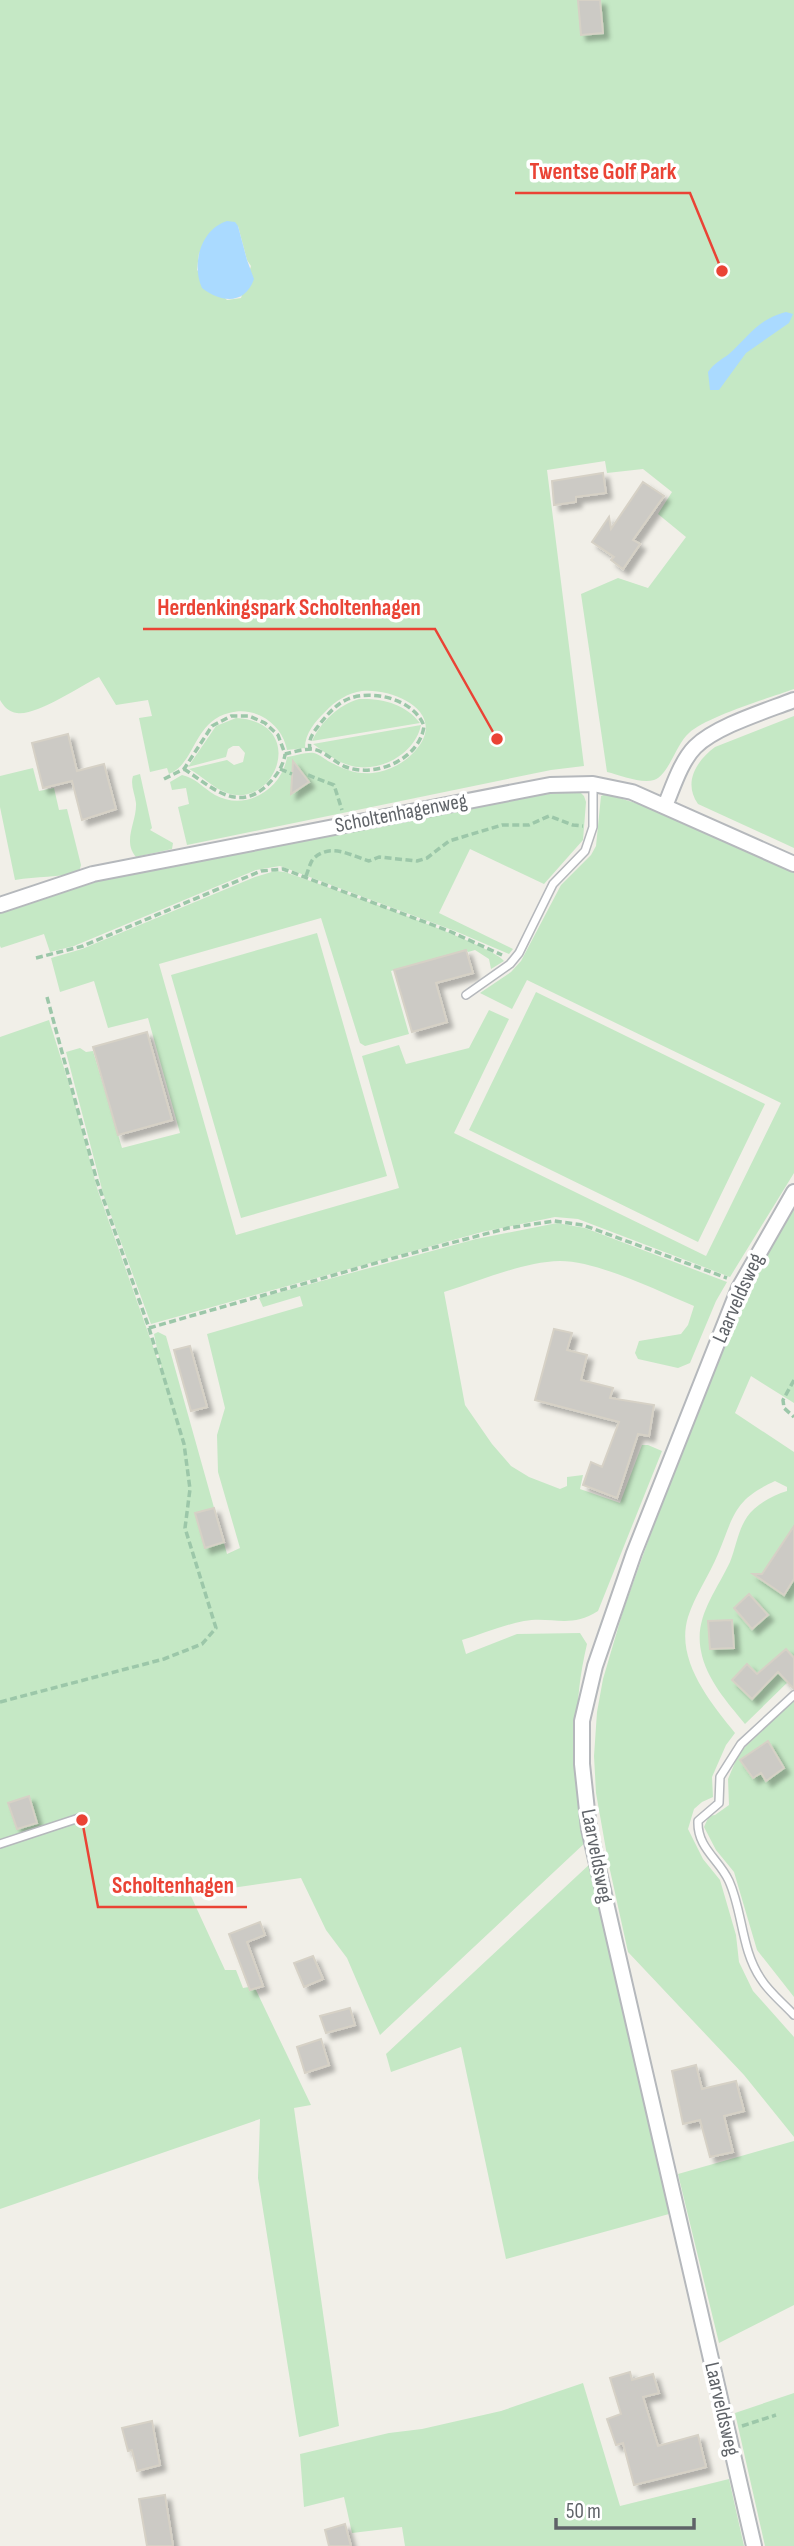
<svg xmlns="http://www.w3.org/2000/svg" width="794" height="2546" viewBox="0 0 794 2546" font-family="'Sofia Sans Condensed',sans-serif">
<style>
.green{fill:#c5e8c5;fill-rule:evenodd}
.water{fill:#aadaff}
.building{fill:#cccac5;stroke:#d6d1c6;stroke-width:2;filter:url(#shadow)}
.lines{fill:none;stroke-linecap:round;stroke-linejoin:round}
.lane-casing{stroke:#b5b8bc;stroke-width:10}
.street-casing{stroke:#b5b8bc;stroke-width:18}
.path{stroke:#9cc7a9;stroke-width:3.5;stroke-dasharray:7 3.5;stroke-linecap:butt}
.lane{stroke:#fff;stroke-width:7}
.street{stroke:#fff;stroke-width:14}
.labels{text-anchor:middle;dominant-baseline:central;stroke-width:7;stroke-linejoin:round;paint-order:stroke}
.street-label{font-size:21px;fill:#5f6368;stroke:#fff}
.leader{fill:none;stroke:#ea4335;stroke-width:2.5}
.callout-dot{fill:#ea4335;stroke:#fff;stroke-width:2.5}
.callout-label{font-size:23px;text-anchor:middle;font-weight:bold;fill:#ea4335;stroke:#fff;stroke-width:7;stroke-linejoin:round;paint-order:stroke}
</style>
<defs>
<filter id="shadow"><feDropShadow dx="5.5" dy="5.5" stdDeviation="2" flood-color="#0004"/></filter>
</defs>
<rect width="100%" height="100%" fill="#f1efe8"/>
<!-- green -->
<path class="green" d="M0 0H794V689C769 698 706 717 689 733 676 744 669 775 654 780 641 784 620 775 607 772L581 594 618 578 648 588 686 537 658 514 672 492 643 469 607 473 605 461 547 470 584 766 551 770 187 845 178 807 189 804 186 788 172 790 170 782 182 775C196 778 203 788 215 795 246 812 282 789 287 757 295 756 306 752 314 753 318 754 324 758 328 761 345 770 359 776 379 772 393 769 405 762 415 751 449 713 395 688 362 691 348 693 335 701 325 712 315 722 305 733 305 748L287 750C284 735 275 723 261 716 251 711 240 710 229 713 193 722 196 763 169 774L167 768 150 772 139 718 152 716 148 700 116 705 99 677C80 686 37 716 17 713 9 712 4 707 0 700ZM238 226 247 260 251 266 241 298 227 300 197 270 199 253Z
M359 699C382 698 406 704 420 723L312 741C321 722 338 705 359 699Z
M794 716V848L698 804C683 783 696 761 715 747Z
M236 718C309 722 276 810 227 793 213 788 202 776 189 769L227 760 234 765 243 762 245 753 239 746H233L228 749 226 757 188 767 216 726Z
M421 725C415 754 380 773 352 766 338 763 324 752 313 744Z
M33 768 39 791 54 788 59 810 67 809 81 865 79 872C58 878 37 876 15 880L0 807V776Z
M140 774 152 828 150 830 173 843 172 849 136 857C122 841 137 822 136 803 135 794 130 785 133 776Z
M579 791 584 796 586 802 583 840 544 884 470 849 439 913 513 949 509 954 455 931 280 866 256 870 74 946 50 952 44 934 1 948 0 946V912L114 876 519 797Z
M606 794 665 812 794 872V1173L730 1277 578 1219 555 1217 482 1232 151 1324 103 1193 66 1052 80 1048 86 1052 93 1051 122 1148 180 1133 148 1018 108 1028 94 981 60 992 51 958 82 949 255 877 275 871 285 872C316 883 493 944 504 961L491 969 489 959 475 950 468 952 466 950 391 971 409 1034 365 1046 360 1043 321 918 159 964 236 1235 399 1188 362 1056 399 1045 406 1064 469 1048 489 1010 509 1019 454 1133 706 1256 781 1103 527 980 512 1009 480 993 511 972 521 961 561 885 591 855 596 846 601 796Z
M317 933 387 1176 241 1218 171 975Z
M536 992 765 1104 698 1242 469 1130Z
M49 1020 74 1100 97 1188 162 1372 154 1334 158 1332 166 1336 227 1554 240 1548 218 1472 217 1435 225 1408 207 1334 303 1306 300 1296 263 1307 259 1298 476 1239 557 1223 585 1228 727 1282 716 1301 690 1363 678 1368 638 1359 635 1353 639 1341 681 1334 688 1325 694 1306C658 1291 598 1261 560 1261 521 1262 481 1281 444 1292L465 1405 492 1444 511 1466 529 1477 560 1489 567 1486V1477L583 1475 580 1489 620 1503 642 1445H648L662 1451 598 1611C570 1629 552 1616 524 1621 503 1625 482 1634 462 1640L466 1654 517 1634 580 1633 587 1644C570 1716 578 1769 587 1841L380 2035 347 1958 326 1930 301 1878 190 1894 225 1970H236L243 1988 254 1986 311 2105 294 2108 339 2426 299 2437 258 2178 260 2119 0 2209V1037Z
M794 1207V1403L751 1376 735 1413 794 1452V1676L745 1724C728 1703 706 1679 701 1651 694 1617 716 1592 730 1562 736 1547 738 1530 747 1517 755 1505 773 1495 787 1491V1487L775 1481C733 1500 734 1516 718 1554 709 1576 695 1595 688 1617 675 1660 710 1702 735 1733L726 1745 712 1777 713 1797 702 1802 694 1809 688 1829 703 1859 720 1880 736 1935 739 1962 753 1991 794 2037V2137L744 2075 628 1952 608 1861 596 1793 594 1756 597 1712 603 1679 623 1611 665 1494 734 1312 753 1273Z
M794 1700V1997L757 1950 734 1872 716 1850 704 1827 709 1816 715 1815 729 1805 728 1779 739 1753Z
M592 1862 669 2214 506 2259 461 2047 391 2072 386 2054Z
M794 2141V2305L719 2343 678 2174Z
M583 2383 620 2506 729 2479 744 2546H405L402 2527 352 2533 344 2497 304 2507 300 2454 389 2433 422 2429 501 2411Z
M794 2393V2546H765L735 2413Z"/>
<!-- water -->
<path class="water" d="M227 221 235 222 238 226 247 260 254 279C245 305 221 303 202 288 191 264 201 229 227 221Z
M786 312 793 314 789 323 746 353 719 390H710L708 372C714 363 721 360 729 354 750 335 757 320 786 312Z"/>
<!-- building -->
<path class="building" d="M578 0H600L603 33 581 35Z
M603 473 606 493 576 497V502L554 505 552 481Z
M643 482 664 496 633 540 640 544 623 569 611 560 614 557 592 542 609 517 611 529Z
M68 734 77 771 104 764 116 809 82 820 72 781 43 788 32 743Z
M293 761 309 782 291 794Z
M466 950 473 973 436 983 447 1022 412 1032 394 970Z
M147 1032 172 1120 118 1135 93 1047Z
M554 1329 572 1333 567 1350 587 1355 581 1380 613 1388 610 1398 654 1405 649 1436 638 1434 617 1498 583 1485 591 1462 602 1467 619 1422 535 1400Z
M190 1346 207 1407 191 1411 174 1350Z
M214 1508 224 1542 205 1548 195 1513Z
M794 1526V1579L784 1595 753 1574H762Z
M749 1594 768 1615 752 1629 734 1608Z
M732 1620 734 1648 710 1649 708 1621Z
M786 1649 794 1658V1689L778 1672 752 1699 732 1680 747 1664 757 1674Z
M768 1741 784 1768 766 1781 761 1773 753 1778 740 1760Z
M29 1796 37 1823 17 1829 8 1803Z
M260 1922 265 1935 247 1942 263 1986 250 1990 229 1934Z
M313 1956 323 1979 304 1987 294 1963Z
M350 2008 355 2025 326 2033 320 2016Z
M321 2039 329 2065 305 2073 297 2047Z
M696 2065 702 2089 736 2081 744 2111 724 2116 733 2152 710 2157 700 2120 683 2124 672 2071Z
M630 2372 632 2380 653 2374 659 2393 643 2397 658 2446 698 2435 706 2467 634 2485 623 2443 616 2445 607 2419 621 2414 610 2378Z
M152 2421 160 2465 137 2471 132 2450 128 2451 122 2428Z
M165 2495 173 2546H147L139 2499Z
M345 2524 351 2546H329L325 2530Z"/>
<g class="lines">
<defs>
<path id="lane" d="M466 995 510 964 519 953 553 884 585 851 593 827V784
M794 1695 741 1744 720 1777 719 1803 698 1821C697 1848 719 1859 729 1881 743 1912 741 1950 761 1979 769 1992 783 2003 794 2015
M0 1844 79 1818"/>
<path id="street" d="M665 806C673 787 681 761 695 747 716 726 766 711 794 700
M0 905 93 874 550 785 593 784 632 792 794 864
M754 2546 589 1829 582 1764V1721L595 1666 634 1553 739 1288 794 1192"/>
</defs>
<!-- lane casing -->
<use href="#lane" class="lane-casing"/>
<!-- street casing -->
<use href="#street" class="street-casing"/>
<!-- path -->
<path class="path" d="M184 769C209 785 235 812 264 788 275 778 282 769 285 755
M280 769 292 774
M308 775 334 785 342 810
M164 779 184 769 212 726 231 716H249L265 723 278 735 285 754C293 752 303 749 312 749 324 750 335 763 346 767 376 778 420 759 424 726 414 699 372 689 348 699 336 704 327 715 319 725 313 733 308 739 310 749
M306 876C308 871 310 863 313 859 330 842 352 856 369 861L379 857 417 861 427 858 449 841 502 825H529L549 816 573 825 583 826
M36 958 83 946 261 871 283 869 449 931 502 955
M149 1328 390 1259 508 1228 554 1221 583 1225 727 1278
M794 1380 783 1400 784 1408 794 1417
M0 1702 164 1659 202 1644 216 1628 185 1528 190 1489 184 1444 149 1328 97 1181 47 997
M742 2426 776 2415"/>
<!-- lane -->
<use href="#lane" class="lane"/>
<!-- street -->
<use href="#street" class="street"/>
</g>
<g class="labels">
<!-- street labels -->
<g class="street-label">
<text transform="translate(401 813) rotate(-11)">Scholtenhagenweg</text>
<text transform="translate(738 1298) rotate(-66)">Laarveldsweg</text>
<text transform="translate(597 1856) rotate(79)">Laarveldsweg</text>
<text transform="translate(722 2409) rotate(77)">Laarveldsweg</text>
</g>
</g>
<!-- callouts -->
<path class="leader" d="M722 271L690 193H515M497 739L435 629H143M82 1820L98 1907H247"/>
<g class="callout-dot">
<circle cx="722" cy="271" r="7"/>
<circle cx="497" cy="739" r="7"/>
<circle cx="82" cy="1820" r="7"/>
</g>
<g class="callout-label">
<text x="603" y="179">Twentse Golf Park</text>
<text x="289" y="615">Herdenkingspark Scholtenhagen</text>
<text x="173" y="1893">Scholtenhagen</text>
</g>
<!-- scale -->
<path d="M556 2518v10h138v-10" fill="none" stroke="#5f6368" stroke-width="3.5"/>
<text x="566" y="2518" font-size="21" fill="#5f6368" stroke="#ffffff" stroke-width="5" paint-order="stroke">50 m</text>
</svg>
